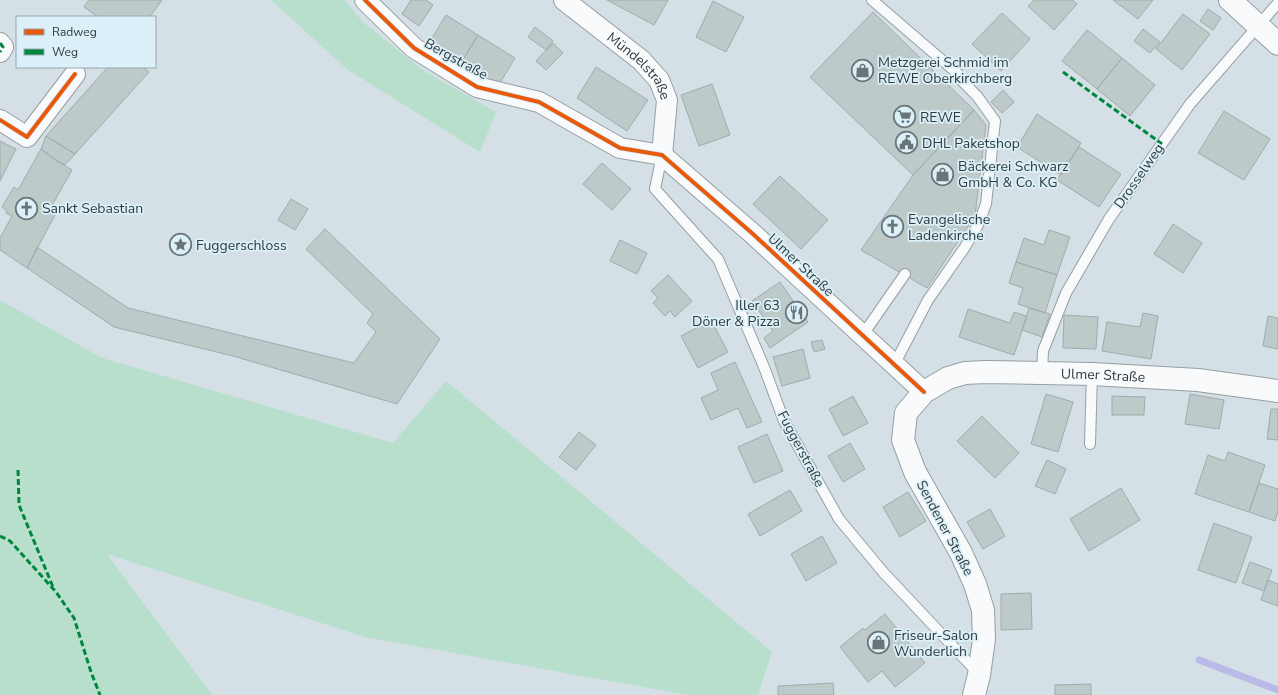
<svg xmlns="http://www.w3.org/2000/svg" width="1278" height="695" viewBox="0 0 1278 695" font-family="'Nunito Sans',sans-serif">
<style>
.green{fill:#b8decc}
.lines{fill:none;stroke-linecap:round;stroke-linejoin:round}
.stream{stroke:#b9bae8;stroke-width:7}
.building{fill:#bec9ca;stroke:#a1abac}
.service-casing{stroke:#969fa2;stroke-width:12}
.minor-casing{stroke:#969fa2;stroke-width:22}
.secondary-casing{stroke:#969fa2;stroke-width:24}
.service{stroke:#f9fafb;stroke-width:10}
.minor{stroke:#f9fafb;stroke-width:20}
.secondary{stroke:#f9fafb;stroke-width:22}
.quiet{stroke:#00873e;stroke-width:3;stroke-dasharray:6 3;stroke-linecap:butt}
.cycleway-casing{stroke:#dbf0f8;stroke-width:6}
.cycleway{stroke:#e8590c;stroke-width:4}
.labels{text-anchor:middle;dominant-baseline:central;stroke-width:3.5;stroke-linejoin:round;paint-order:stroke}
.street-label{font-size:14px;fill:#323b3d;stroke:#dbf0f8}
.poi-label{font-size:14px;fill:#323b3d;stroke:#dbf0f8;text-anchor:start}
</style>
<rect width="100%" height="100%" fill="#d4e0e5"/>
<!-- green -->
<path class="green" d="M271 0H344L364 23 424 71 496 112 480 152 348 70Z
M0 300 102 358 393 443 446 381 772 652 758 695H688L365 637 107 554 212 695H0Z"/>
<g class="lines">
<!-- stream -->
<path class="stream" d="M1199 660 1278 690"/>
</g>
<!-- building -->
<path class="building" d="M89 0H162L150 17H98L84 7Z
M411 0H426L433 5 419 26 402 14Z
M607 0H668L654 25Z
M1034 0H1072L1077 4 1054 30 1028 6Z
M1113 0H1153L1138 19Z
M713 1 744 17 726 52 696 37Z
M1208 9 1221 18 1213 30 1200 21Z
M873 12 974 110 913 175 810 77Z
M1002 13 1030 39 1001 71 972 44Z
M1183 14 1210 34 1182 70 1156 49Z
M446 15 478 35 461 63 429 43Z
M535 27 553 41 546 50 528 37Z
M1143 29 1160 42 1150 53 1134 41Z
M1087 30 1122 58 1097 89 1062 61Z
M478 35 515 58 498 86 461 63Z
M553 43 563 53 546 70 536 61Z
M1122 58 1155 85 1130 116 1097 89Z
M108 67H143L149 72 75 154 46 136Z
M596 67 648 100 627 131 577 98Z
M712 84 730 135 699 146 681 95Z
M1003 90 1014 102 1002 113 991 102Z
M974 110 986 125 975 216 927 288 861 250 913 175Z
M1224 111 1270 139 1244 180 1198 153Z
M1037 114 1081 143 1061 175 1017 147Z
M46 136 75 154 65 165 54 159 41 149Z
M0 141 16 149 0 181Z
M1079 147 1121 174 1099 207 1057 180Z
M41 149 54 159 72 170 50 209 56 213 27 268 0 250V238L12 216 6 213 7 211 2 207 14 187 18 190Z
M602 163 631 189 612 210 583 184Z
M780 176 828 220 801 249 753 204Z
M291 199 308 209 295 230 278 220Z
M1173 224 1202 243 1183 273 1154 254Z
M325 229 440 339 397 404 233 356 114 327 27 268 37 247 128 308 354 363 376 332 367 323 373 314 306 249Z
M1049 230 1070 237 1057 275 1016 262 1024 238 1044 245Z
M620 240 647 253 637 274 610 261Z
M1016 262 1057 275 1045 313 1018 304 1023 288 1009 283Z
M668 275 692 301 675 317 670 311 665 316 653 303 658 298 651 291Z
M780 282 808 322 770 348 764 338 773 331 752 301Z
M1029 308 1050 314 1042 337 1022 330Z
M968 309 1010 323 1014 312 1027 316 1014 355 959 337Z
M1143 313 1158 316 1151 359 1102 351 1107 322 1140 327Z
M1064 315 1098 317 1096 349 1063 348Z
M1268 316 1278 318V349L1263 346Z
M711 320 728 352 698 368 681 336Z
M822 340 825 349 814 352 811 342Z
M803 349 810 378 782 386 773 357Z
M735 362 762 422 747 428 738 408 711 420 701 398 718 390 711 373Z
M1046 394 1073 402 1058 452 1031 444Z
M1190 394 1224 400 1219 429 1185 424Z
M853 396 868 423 843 436 829 409Z
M1112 396 1145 397 1144 415H1112Z
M1271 409H1278V440L1267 439Z
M982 416 1019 453 995 478 957 441Z
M579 432 596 445 576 470 559 457Z
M767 434 783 471 754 483 738 447Z
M850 443 865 469 843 482 828 456Z
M1228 452 1265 465 1249 512 1195 494 1208 455 1225 461Z
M1047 460 1066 469 1055 494 1035 486Z
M1259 483 1278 489V511L1275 521 1249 512Z
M1121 488 1140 520 1089 551 1070 519Z
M790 490 802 511 760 536 748 514Z
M908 492 926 521 900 537 883 507Z
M990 509 1005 536 983 549 967 522Z
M1214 523 1252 537 1236 583 1198 570Z
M822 536 837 563 806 581 791 554Z
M1250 562 1272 570 1264 591 1242 583Z
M1268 580 1278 584V606L1261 600Z
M1031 593 1032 629 1001 630V594Z
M885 614 925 663 895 687 882 671 868 682 840 647 863 628 865 630Z
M833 683 834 695H778V686Z
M1091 684V695H1055V685Z"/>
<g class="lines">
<defs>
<path id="service" d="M872 0 957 73 962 81 977 96 995 121 986 204 978 225 965 247 928 300 894 365
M662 155 655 189 718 259 764 367 784 421 839 519 883 572 978 673
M862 336 905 274
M1042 373 1043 351 1066 293 1109 219 1190 104 1278 3
M1090 444 1092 374"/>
<g id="minor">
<path d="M365 0 414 48 477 87 539 102 620 148 662 155"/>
<path id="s1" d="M564 0 641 60 659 80 667 100 662 155"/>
<path d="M0 43 3 47 0 52"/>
<path d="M0 120 27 137 75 74"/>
<path d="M662 155 753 234 924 392"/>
</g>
<g id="secondary">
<path d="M1230 0 1278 44"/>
<path id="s2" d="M974 695 979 675 984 639 983 610 975 584 961 553 915 472 903 440 906 413 924 392 948 378 965 373 985 372 1092 374 1198 380 1278 391"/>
</g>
</defs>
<!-- service casing -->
<use href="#service" class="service-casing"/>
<!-- minor casing -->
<use href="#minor" class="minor-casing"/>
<!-- secondary casing -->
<use href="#secondary" class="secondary-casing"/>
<!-- service -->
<use href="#service" class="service"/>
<!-- minor -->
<use href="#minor" class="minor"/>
<!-- secondary -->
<use href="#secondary" class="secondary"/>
<!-- quiet -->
<path class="quiet" d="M0 43 3 47 0 52
M1063 72 1162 144
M18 470 19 505 53 587
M0 536 10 541 56 592 74 618 91 672 100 695"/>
<defs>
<path id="cycleway" d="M365 0 414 48 477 87 539 102 620 148 662 155 753 234 924 392
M0 120 27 137 75 74"/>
</defs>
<!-- cycleway casing -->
<use href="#cycleway" class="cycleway-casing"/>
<!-- cycleway -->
<use href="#cycleway" class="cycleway"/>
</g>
<!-- icons -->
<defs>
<symbol id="shop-ring" viewBox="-11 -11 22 22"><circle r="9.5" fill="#dbf0f8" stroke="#6b7578" stroke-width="1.5"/><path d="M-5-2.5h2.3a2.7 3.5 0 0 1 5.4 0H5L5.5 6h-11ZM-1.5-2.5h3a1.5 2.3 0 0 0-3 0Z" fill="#6b7578"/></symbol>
<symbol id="supermarket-ring" viewBox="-11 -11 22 22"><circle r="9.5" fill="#dbf0f8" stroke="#6b7578" stroke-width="1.5"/><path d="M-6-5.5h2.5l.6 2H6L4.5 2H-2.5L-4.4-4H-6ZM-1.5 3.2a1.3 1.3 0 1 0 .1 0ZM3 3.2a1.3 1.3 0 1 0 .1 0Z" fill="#6b7578"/></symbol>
<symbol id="civic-ring" viewBox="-11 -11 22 22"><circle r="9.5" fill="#dbf0f8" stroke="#6b7578" stroke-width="1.5"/><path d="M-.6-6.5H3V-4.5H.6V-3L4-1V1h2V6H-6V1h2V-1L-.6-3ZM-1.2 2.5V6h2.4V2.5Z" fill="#6b7578"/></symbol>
<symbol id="church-ring" viewBox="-11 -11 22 22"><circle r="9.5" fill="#dbf0f8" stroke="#6b7578" stroke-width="1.5"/><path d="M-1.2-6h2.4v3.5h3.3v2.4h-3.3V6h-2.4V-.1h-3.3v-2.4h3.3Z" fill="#6b7578"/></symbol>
<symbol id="sight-ring" viewBox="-11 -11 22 22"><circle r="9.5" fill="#dbf0f8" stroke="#6b7578" stroke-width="1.5"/><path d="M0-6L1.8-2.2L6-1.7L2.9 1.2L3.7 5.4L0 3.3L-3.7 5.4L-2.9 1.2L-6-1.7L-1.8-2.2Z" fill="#6b7578"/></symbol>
<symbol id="restaurant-ring" viewBox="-11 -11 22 22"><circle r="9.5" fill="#dbf0f8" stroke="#6b7578" stroke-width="1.5"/><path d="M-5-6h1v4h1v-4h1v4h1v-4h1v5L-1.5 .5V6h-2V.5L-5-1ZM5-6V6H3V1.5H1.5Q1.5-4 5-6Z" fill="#6b7578"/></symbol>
</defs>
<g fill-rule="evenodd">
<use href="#shop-ring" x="850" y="58" width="25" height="25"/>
<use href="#supermarket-ring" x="892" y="104" width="25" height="25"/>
<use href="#civic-ring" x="894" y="130" width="25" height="25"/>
<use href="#shop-ring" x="930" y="162" width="25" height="25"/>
<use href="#church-ring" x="14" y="196" width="25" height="25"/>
<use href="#church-ring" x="880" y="214" width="25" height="25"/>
<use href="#sight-ring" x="168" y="232" width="25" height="25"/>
<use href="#restaurant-ring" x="784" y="300" width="25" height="25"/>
<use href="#shop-ring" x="866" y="630" width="25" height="25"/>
</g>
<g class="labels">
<!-- street labels -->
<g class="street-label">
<text transform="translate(456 59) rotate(29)">Bergstraße</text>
<text stroke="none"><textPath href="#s1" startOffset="101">Mündelstraße</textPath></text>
<text transform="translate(1139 176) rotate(-55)">Drosselweg</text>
<text transform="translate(801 265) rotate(43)">Ulmer Straße</text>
<text stroke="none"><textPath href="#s2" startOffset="513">Ulmer Straße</textPath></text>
<text transform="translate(801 449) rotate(62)">Fuggerstraße</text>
<text transform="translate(945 528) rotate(62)">Sendener Straße</text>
</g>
<!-- poi labels -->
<g class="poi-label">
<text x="878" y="62">Metzgerei Schmid im<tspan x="878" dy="16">REWE Oberkirchberg</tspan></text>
<text x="920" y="117">REWE</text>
<text x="922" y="143">DHL Paketshop</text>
<text x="958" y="166">Bäckerei Schwarz<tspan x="958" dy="16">GmbH &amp; Co. KG</tspan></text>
<text x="42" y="208">Sankt Sebastian</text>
<text x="908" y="219">Evangelische<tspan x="908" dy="16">Ladenkirche</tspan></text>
<text x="196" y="245">Fuggerschloss</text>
<text x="780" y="305" text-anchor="end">Iller 63<tspan x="780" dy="16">Döner &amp; Pizza</tspan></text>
<text x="894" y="635">Friseur-Salon<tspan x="894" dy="16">Wunderlich</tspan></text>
</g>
</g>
<!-- legend -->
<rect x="16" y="16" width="140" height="52" fill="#dbf0f8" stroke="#97a8ad"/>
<rect x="24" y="29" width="20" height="6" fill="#e8590c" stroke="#97a8ad"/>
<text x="52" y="36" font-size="12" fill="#323b3d">Radweg</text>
<rect x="24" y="49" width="20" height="6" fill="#00873e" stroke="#97a8ad"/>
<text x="52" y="56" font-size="12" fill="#323b3d">Weg</text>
</svg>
